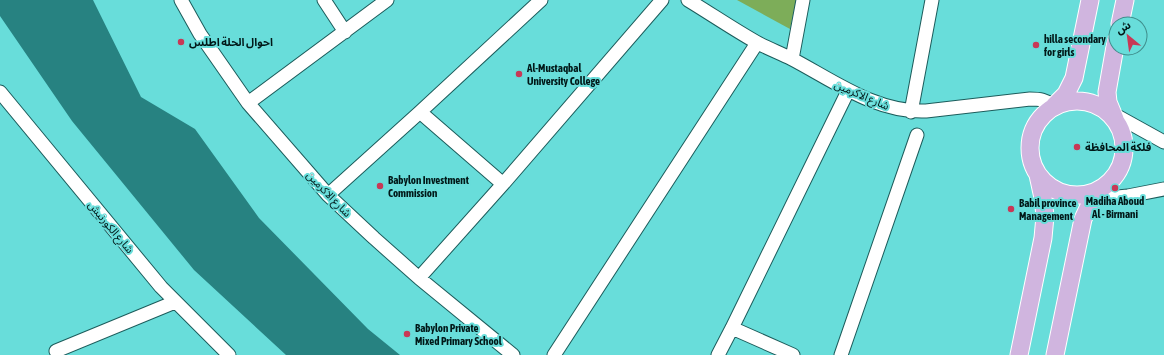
<svg xmlns="http://www.w3.org/2000/svg" width="1164" height="355" viewBox="0 0 1164 355" font-family="'Asap Condensed','Noto Sans Arabic',sans-serif">
<style>
.green{fill:#7dad59}
.water{fill:#278281}
.lines{fill:none;stroke-linecap:round;stroke-linejoin:round}
.minor-casing{stroke:#1c5c5b;stroke-width:15}
.major-casing{stroke:#fff;stroke-width:19}
.minor{stroke:#fff;stroke-width:13}
.major{stroke:#d0b5df;stroke-width:17}
.poi-dot{fill:#c83856;stroke:#68ddda;stroke-width:1.5}
.labels{text-anchor:middle;dominant-baseline:central;stroke-width:4;stroke-linejoin:round;paint-order:stroke}
.poi-label{font-size:11px;font-weight:bold;fill:#011818;stroke:#68ddda;text-anchor:start}
.street-label{font-size:11px;fill:#011818;stroke:#68ddda}
</style>
<rect width="100%" height="100%" fill="#68ddda"/>
<!-- green -->
<path class="green" d="M737 0H796L790 29Z"/>
<!-- water -->
<path class="water" d="M0 0H93L141 97 195 129 259 218 368 329 400 355H286L194 270 72 121 0 16Z"/>
<g class="lines">
<defs>
<path id="minor" d="M181 0 200 34 248 103 328 195 374 238 419 278 513 355
M324 0 345 32
M688 0C711 14 733 29 756 42 767 48 780 53 792 59 834 81 876 113 926 111L1030 99C1040 99 1046 100 1054 106
M792 59 803 0
M0 92 161 287 229 355
M248 103 387 0
M1108 111 1164 142
M420 112 503 184
M911 112 932 0
M328 195 420 112 541 0
M1070 195 1107 198 1128 196 1164 189
M419 278 503 184 662 0
M732 328 793 355
M56 351 175 302
M554 355 757 43
M718 355 732 328 848 91
M841 355 917 135"/>
<path id="major" d="M1120 24 1125 0
M1030 148a47 47 0 1 1 94 0a47 47 0 1 1-94 0Z
M1054 106 1066 94 1074 78 1090 0
M1115 119 1108 102 1107 92 1116 41
M1019 355 1043 238 1045 216 1043 198 1038 175
M1055 355 1083 219 1090 204 1102 188"/>
</defs>
<!-- minor casing -->
<use href="#minor" class="minor-casing"/>
<!-- major casing -->
<use href="#major" class="major-casing"/>
<!-- minor -->
<use href="#minor" class="minor"/>
<!-- major -->
<use href="#major" class="major"/>
</g>
<!-- markers -->
<g class="poi-dot">
<circle cx="181" cy="42" r="4"/>
<circle cx="1036" cy="45" r="4"/>
<circle cx="519" cy="74" r="4"/>
<circle cx="1077" cy="147" r="4"/>
<circle cx="380" cy="186" r="4"/>
<circle cx="1115" cy="188" r="4"/>
<circle cx="1011" cy="209" r="4"/>
<circle cx="407" cy="334" r="4"/>
</g>
<g class="labels">
<!-- poi labels -->
<g class="poi-label">
<text x="1044" y="39">hilla secondary<tspan x="1044" dy="13">for girls</tspan></text>
<text x="189" y="42">احوال الحلة اطلس</text>
<text x="527" y="68">Al-Mustaqbal<tspan x="527" dy="13">University College</tspan></text>
<text x="1085" y="147">فلكة المحافظة</text>
<text x="388" y="180">Babylon Investment<tspan x="388" dy="13">Commission</tspan></text>
<text x="1115" y="201" text-anchor="middle">Madiha Aboud<tspan x="1115" dy="13">Al - Birmani</tspan></text>
<text x="1019" y="203">Babil province<tspan x="1019" dy="13">Management</tspan></text>
<text x="415" y="328">Babylon Private<tspan x="415" dy="13">Mixed Primary School</tspan></text>
</g>
<!-- street labels -->
<g class="street-label">
<text transform="translate(862 95) rotate(23)">شارع الاكرمين</text>
<text transform="translate(329 194) rotate(46)">شارع الاكرمين</text>
<text transform="translate(111 227) rotate(50)">شارع الكورنيش</text>
</g>
</g>
<!-- north arrow -->
<g transform="translate(1128 36) rotate(331)"><circle r="19" fill="#68ddda" stroke="#3f8e8c"/>
<path d="M0-3L7 15L0 10L-7 15Z" fill="#c83856"/>
<text y="-6" font-size="11" font-weight="bold" text-anchor="middle" fill="#011818">ش</text>
</g>
</svg>
